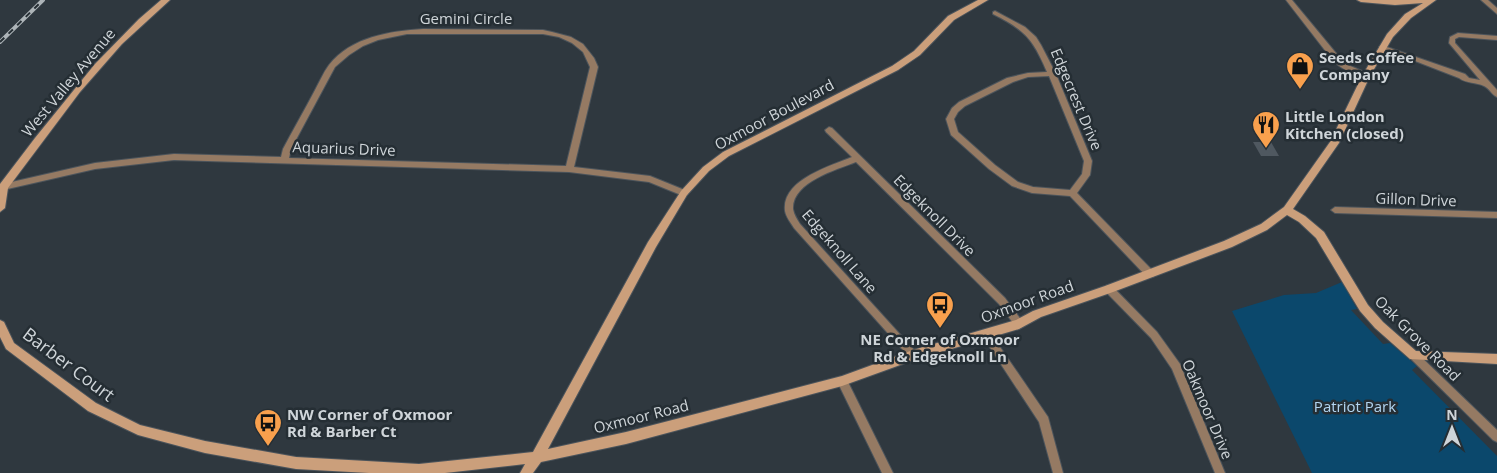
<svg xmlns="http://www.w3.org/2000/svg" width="1497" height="473" viewBox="0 0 1497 473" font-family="'Open Sans',sans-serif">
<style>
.green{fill:#0b486c}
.building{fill:#4f5860}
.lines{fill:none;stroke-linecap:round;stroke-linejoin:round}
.street-casing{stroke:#4c545b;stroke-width:2}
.secondary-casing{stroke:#4c545b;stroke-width:2}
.street{fill:#957a63;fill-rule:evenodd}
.secondary{fill:#cb9f7b;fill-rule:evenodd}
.rail-casing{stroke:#adb4b8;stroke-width:4}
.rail{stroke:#252e34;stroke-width:2;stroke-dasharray:6;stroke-linecap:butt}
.labels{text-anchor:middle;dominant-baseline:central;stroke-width:5;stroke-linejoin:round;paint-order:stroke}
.street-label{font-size:15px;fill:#cfd5d9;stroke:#252e34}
.poi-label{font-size:15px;font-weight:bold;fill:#cfd5d9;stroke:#252e34;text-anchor:start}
.park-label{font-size:15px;fill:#b2d5f1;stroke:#252e34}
.near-street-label{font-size:18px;fill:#cfd5d9;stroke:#252e34}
</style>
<rect width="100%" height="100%" fill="#2f383f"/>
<!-- green -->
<path class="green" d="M1342 282 1357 309 1351 310 1383 344 1390 343 1417 366 1412 370 1497 456V473H1312L1232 311 1284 295 1316 293Z"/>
<!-- building -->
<path class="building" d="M1253 142H1271L1279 156H1261Z"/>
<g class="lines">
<defs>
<path id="street" d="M1286 0H1292L1340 58 1348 65 1369 74V78C1357 78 1343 69 1334 62Z
M1481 0H1488L1497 8V14Z
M995 11 1025 27 1036 37 1041 45 1056 74 1092 161 1090 175 1077 193 1153 271 1155 274 1153 277H1147L1070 196 1032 193 1012 186 989 169 951 135 946 119 952 108 959 102 1007 78 1028 73 1047 72C1033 39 1025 30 993 14V12ZM1049 76 1084 161 1082 174 1070 190 1033 187 1018 182 995 165 958 132 954 119 958 112 965 106 1013 82 1028 77Z
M423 29 543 30 552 32 571 37 583 44 594 58 598 67 574 167 650 176 687 191 688 193 687 195H681L649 182 569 172 174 160 95 169 3 190 0 189V185L3 184 95 163 174 154 281 157 283 149C293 130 304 111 314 92 319 83 323 73 329 65 351 37 390 31 423 29ZM407 34H543L559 37 572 43 583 52 590 67 566 166 289 158 291 149 335 67 349 55 363 46 378 40Z
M1458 33 1497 36V40L1459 37 1455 39V43L1497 90V97C1492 95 1489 88 1484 86 1476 82 1467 84 1459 78L1379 47 1380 46H1384L1465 74 1469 78 1480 80 1449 43 1450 37Z
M829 127 832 128 1005 298 1022 321 1024 324 1022 327 1019 328 1016 327 999 304 856 162C836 170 792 182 793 209 794 215 797 219 800 224L916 352 918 355 916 358 913 359 910 358 794 228C791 223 786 217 785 211 781 180 830 166 852 157L826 132 825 130Z
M1335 207 1497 212V218L1335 213 1331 210Z
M1109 285 1112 286 1157 332 1180 364 1225 473H1215L1172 369 1151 338 1106 292 1104 289 1106 286Z
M986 330 989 331 1048 417 1063 473H1053L1039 422 983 337 981 334 983 331Z
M1414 352 1417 353 1497 430V442L1493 440 1411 359 1409 356 1411 353Z
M842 377 846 378 893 473H882L837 381 838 378Z"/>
<path id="secondary" d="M161 0H170L122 44 80 92 8 188 5 208 0 212V184L35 138 95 64 139 19Z
M978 0H988L954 20 920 55 898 70 729 156 709 171 687 195 656 247 548 449 626 432 842 376 913 350 1016 320 1033 311 1105 286 1224 241 1261 224 1284 207 1330 142 1362 76 1387 34 1405 14 1423 3 1395 5 1361 2 1357 0H1436L1411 18 1393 37 1370 76 1339 143 1293 209 1305 216 1324 232 1368 305 1383 322 1416 351 1497 354V364L1410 359 1375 328 1360 311 1316 238 1299 222 1287 215 1267 230 1232 247 1113 292 1041 317 1019 329 914 360 842 386 626 444 541 462 533 473H520L525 464 445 473H369L296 469 205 453 138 435 88 411 6 349 0 337V320L4 322 14 343 96 403 140 425 205 441 296 457 419 464 533 452 648 242 681 191 703 167 723 152 892 66 914 51 948 16Z"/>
</defs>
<!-- street casing -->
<use href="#street" class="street-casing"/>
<!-- secondary casing -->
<use href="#secondary" class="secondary-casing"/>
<!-- street -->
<use href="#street" class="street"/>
<!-- secondary -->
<use href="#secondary" class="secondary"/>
<defs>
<path id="rail" d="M0 42 43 0"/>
</defs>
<!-- rail casing -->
<use href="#rail" class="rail-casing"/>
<!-- rail -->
<use href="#rail" class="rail"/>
</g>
<!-- icons -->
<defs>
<symbol id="shop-pin" viewBox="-11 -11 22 30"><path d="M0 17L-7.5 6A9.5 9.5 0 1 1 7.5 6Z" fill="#f9a04d" stroke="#252e34"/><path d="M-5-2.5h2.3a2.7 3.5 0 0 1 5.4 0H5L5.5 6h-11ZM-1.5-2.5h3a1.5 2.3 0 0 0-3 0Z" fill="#111"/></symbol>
<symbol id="restaurant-pin" viewBox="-11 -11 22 30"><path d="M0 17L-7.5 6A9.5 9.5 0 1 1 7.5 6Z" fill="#f9a04d" stroke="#252e34"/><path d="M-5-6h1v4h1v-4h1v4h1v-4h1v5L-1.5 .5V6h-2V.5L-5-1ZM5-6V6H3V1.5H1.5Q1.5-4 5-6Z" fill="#111"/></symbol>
<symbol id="bus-pin" viewBox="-11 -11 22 30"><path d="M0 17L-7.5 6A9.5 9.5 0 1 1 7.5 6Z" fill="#f9a04d" stroke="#252e34"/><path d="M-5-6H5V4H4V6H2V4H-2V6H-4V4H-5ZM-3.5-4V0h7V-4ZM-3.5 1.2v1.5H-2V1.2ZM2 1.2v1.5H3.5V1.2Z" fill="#111"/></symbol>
</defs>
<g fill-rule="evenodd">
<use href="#shop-pin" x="1284" y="50" width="32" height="43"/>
<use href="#restaurant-pin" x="1250" y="109" width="32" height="43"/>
<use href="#bus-pin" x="924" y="289" width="32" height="43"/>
<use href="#bus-pin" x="252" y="407" width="32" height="43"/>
</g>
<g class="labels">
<!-- street labels -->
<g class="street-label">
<text x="466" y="18">Gemini Circle</text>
<text transform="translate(68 82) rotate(-50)">West Valley Avenue</text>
<text transform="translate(1077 99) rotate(67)">Edgecrest Drive</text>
<text transform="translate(774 114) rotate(-28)">Oxmoor Boulevard</text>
<text transform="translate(344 148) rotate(2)">Aquarius Drive</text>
<text transform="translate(1416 199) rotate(2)">Gillon Drive</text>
<text transform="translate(935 215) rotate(45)">Edgeknoll Drive</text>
<text transform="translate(840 251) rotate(49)">Edgeknoll Lane</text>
<text transform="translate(1027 301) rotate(-20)">Oxmoor Road</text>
<text transform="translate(1418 338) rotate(45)">Oak Grove Road</text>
<text transform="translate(1208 409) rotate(67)">Oakmoor Drive</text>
<text transform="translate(641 416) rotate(-14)">Oxmoor Road</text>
</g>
<!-- poi labels -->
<g class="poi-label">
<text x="1319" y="57">Seeds Coffee<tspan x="1319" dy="17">Company</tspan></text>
<text x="1285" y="116">Little London<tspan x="1285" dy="17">Kitchen (closed)</tspan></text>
<text x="940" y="339" text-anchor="middle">NE Corner of Oxmoor<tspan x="940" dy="17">Rd &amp; Edgeknoll Ln</tspan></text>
<text x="287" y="414">NW Corner of Oxmoor<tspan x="287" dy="17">Rd &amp; Barber Ct</tspan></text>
</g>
<!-- park labels -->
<g class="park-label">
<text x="1355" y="406">Patriot Park</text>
</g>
<!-- near-street labels -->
<g class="near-street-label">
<text transform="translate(69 364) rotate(37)">Barber Court</text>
</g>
</g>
<!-- north arrow -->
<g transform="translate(1452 428)" stroke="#252e34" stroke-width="4" paint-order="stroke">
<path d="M0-4L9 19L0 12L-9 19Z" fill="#cfd5d9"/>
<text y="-8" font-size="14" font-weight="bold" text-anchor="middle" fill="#cfd5d9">N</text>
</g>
</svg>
